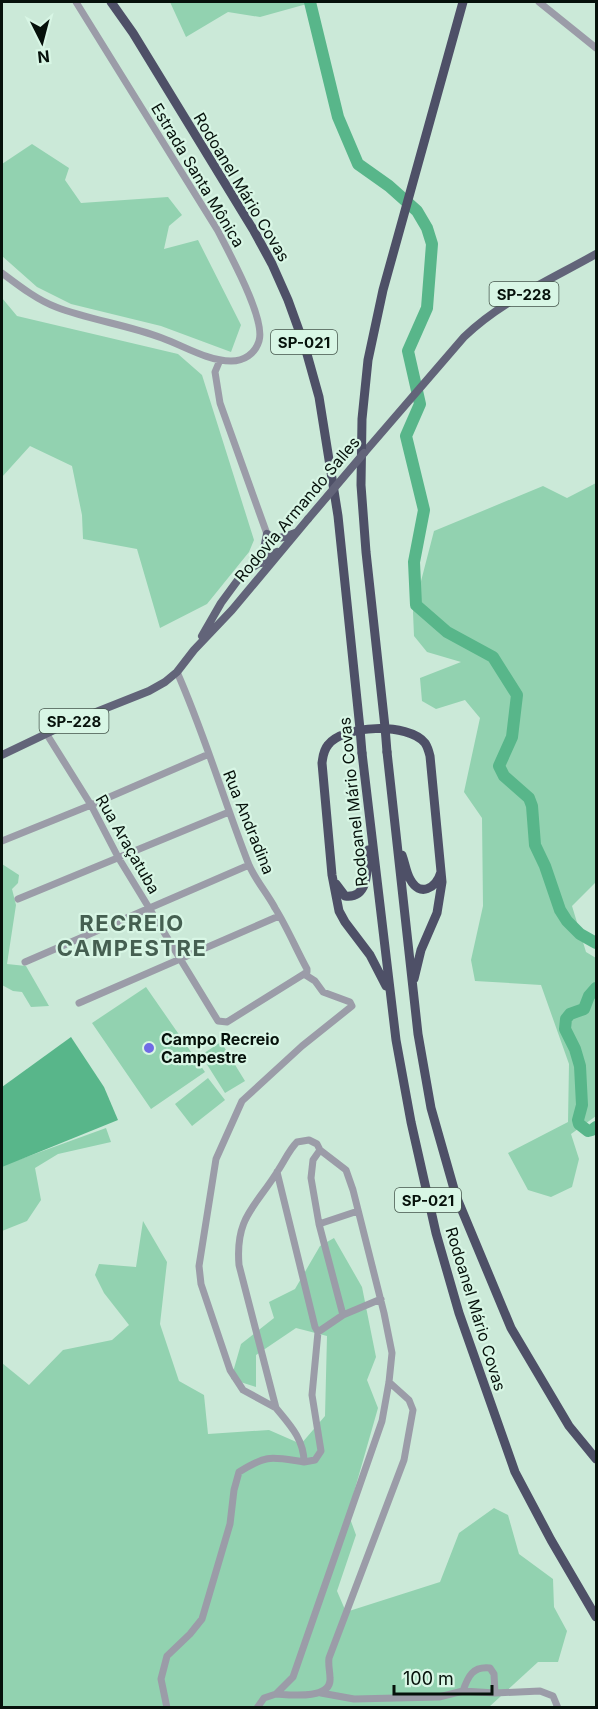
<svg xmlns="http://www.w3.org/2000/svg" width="598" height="1709" viewBox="0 0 598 1709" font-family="Inter,sans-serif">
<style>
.green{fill:#92d2b0}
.water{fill:#58b68a}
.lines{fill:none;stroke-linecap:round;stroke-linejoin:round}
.river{stroke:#58b68a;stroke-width:12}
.minor{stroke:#9b9ca8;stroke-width:7}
.major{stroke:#626479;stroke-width:8}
.highway{stroke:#4e5067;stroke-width:9}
.major-bridge{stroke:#626479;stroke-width:8}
.highway-bridge{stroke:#4e5067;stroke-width:9}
.poi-dot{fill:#706be5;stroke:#d8f6e5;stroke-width:2}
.labels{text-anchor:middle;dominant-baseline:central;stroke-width:4.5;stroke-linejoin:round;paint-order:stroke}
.shield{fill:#d8f6e5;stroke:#45564c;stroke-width:1.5}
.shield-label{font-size:15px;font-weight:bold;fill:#06110b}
.street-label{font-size:16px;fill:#06110b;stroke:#d8f6e5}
.poi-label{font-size:16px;font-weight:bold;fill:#06110b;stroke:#d8f6e5;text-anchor:start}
.district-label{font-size:22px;font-weight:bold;letter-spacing:1.5px;fill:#455f51;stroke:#d8f6e5}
</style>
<rect width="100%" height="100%" fill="#cbe9d8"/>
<!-- green -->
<path class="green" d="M170 2H314L260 17 228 12 186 37Z
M32 144 69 168 65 180 81 203 168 197 182 215 169 226 164 249 198 240 241 325 231 352 161 326 71 304 37 287 2 256V164Z
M2 298 17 316 178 354 202 375 254 540 249 552 207 604 160 628 137 549 83 539 82 515 72 466 30 446 2 477Z
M596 483V882L572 906 586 952 596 958V1116L571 1134 579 1159 572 1187 551 1197 528 1190 508 1153 568 1122 569 1064 541 985 475 981 471 960 483 906 482 818 464 792 480 718 465 700 436 709 422 701 420 678 461 662 427 652 414 636 413 612 434 531 543 486 567 498Z
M2 864 19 875 18 883 12 889 16 905 7 964 26 966 49 1006 31 1007 22 992 13 991 2 985Z
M146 987 205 1072 151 1109 92 1023Z
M221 1042 245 1081 225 1093 201 1055Z
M208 1078 225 1100 192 1126 175 1104Z
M106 1128 111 1142 58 1154 35 1168 41 1200 27 1221 2 1231V1162L18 1160Z
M143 1221 167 1262 160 1324 179 1381 204 1395 208 1434 269 1430 301 1444 325 1416 327 1336 296 1328 256 1355V1387L231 1379 241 1344 274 1318 269 1302 295 1289 320 1246 334 1238 362 1287 376 1357 367 1380 378 1408 348 1513 356 1535 337 1591 346 1612 440 1582 459 1533 494 1508 508 1515 519 1554 553 1579 554 1607 567 1631 558 1662H538L489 1707H2V1363L29 1385 63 1350 112 1340 129 1325 104 1293 95 1275 99 1264 136 1267Z"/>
<!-- water -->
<path class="water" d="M71 1037 104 1087 118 1120 2 1167V1087Z"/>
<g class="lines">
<!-- river -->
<path class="river" d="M310 2 338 117 358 164 389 186 417 211 427 228 432 244 427 308 408 351 420 404 406 436 424 510 414 562 416 605 447 632 493 657 517 695 512 737 499 766 504 776 529 798 532 806 535 845 545 866 560 910 567 921 580 934 596 943
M596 988 589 996 584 1009 570 1014 566 1019 565 1029 575 1049 580 1066 582 1105 578 1120 579 1124 588 1131 592 1130 596 1127"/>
<!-- minor -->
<path class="minor" d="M539 2 596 48
M2 273C18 285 37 300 56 307 90 320 128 325 162 338 184 346 208 361 231 361 244 361 255 354 259 341 266 319 229 253 218 231L76 2
M220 360 215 372 220 403 267 534
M177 672C205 735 224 801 249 865 256 881 267 893 275 908 287 927 296 949 307 969V972L304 974
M46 733 91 805 118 857 218 1021 227 1022 304 974
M2 841 91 805 209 754
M18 899 229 812
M25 962 249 865
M304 974 315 981 323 992 350 1002 352 1006 302 1046 242 1101 216 1159 199 1266 201 1284 230 1370 243 1390 276 1408 239 1265C235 1216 256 1207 279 1169 285 1160 289 1150 297 1142L309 1140 317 1144 320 1150 346 1170 353 1190 384 1313 392 1353 389 1382 382 1421 293 1677 276 1694C290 1695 332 1700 330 1678 330 1671 328 1666 329 1658L404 1460 413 1410 409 1400 389 1382
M79 1003 279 916
M320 1150 313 1160 311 1178 319 1224 343 1315
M277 1172 315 1327 318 1332
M319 1224 358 1211
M276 1408C289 1424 304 1439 304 1462L315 1460 321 1451 312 1395 318 1332 343 1315 381 1299
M463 1691C468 1676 473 1666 490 1668L494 1674 495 1693
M321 1693 354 1699 439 1697 463 1691 495 1693 540 1691 553 1696 558 1708
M167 1708 161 1679 167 1656 190 1634 202 1619 230 1524 234 1490 239 1472C268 1454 271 1457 304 1462
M257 1708 264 1698 276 1694"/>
<!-- major -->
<path class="major" d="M364 453 464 337C501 301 552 279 596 254
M267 534C278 541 285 537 295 533
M261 563 267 534
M202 636 221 603 243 573 277 552
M2 755 71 722 149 691 165 682 177 672 194 650 232 610 308 519"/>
<!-- highway -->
<path class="highway" d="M111 2 133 33 254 231 272 264 288 300 305 347 319 397 338 516 360 729
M385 727 366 552 361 485 362 419 368 360 383 290 463 2
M387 752 418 1034 431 1108 456 1196 511 1328 569 1426 596 1459
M362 753 396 1040 411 1122 436 1233 459 1313 515 1472 551 1540 596 1617
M402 855C405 863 406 872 410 879 420 898 436 888 441 872
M336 884 345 896C370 899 367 868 368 850
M386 986 370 955 345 922 339 911 332 875 322 763C323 757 323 751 328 745 343 725 408 722 425 743 427 746 429 752 430 756L442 882 437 913 421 950 414 979"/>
<!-- major-bridge -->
<path class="major-bridge" d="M308 519 364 453"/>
<!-- highway-bridge -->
<path class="highway-bridge" d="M385 727 387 752
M360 729 362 753"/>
</g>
<!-- markers -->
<circle class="poi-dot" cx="149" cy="1048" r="6"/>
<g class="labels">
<!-- shield labels -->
<g class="shield">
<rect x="489.5" y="282" width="69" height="24" rx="4.5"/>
<rect x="271" y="330" width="66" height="24" rx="4.5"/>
<rect x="39.5" y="709" width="69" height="24" rx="4.5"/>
<rect x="395" y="1188" width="66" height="24" rx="4.5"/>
</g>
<g class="shield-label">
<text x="524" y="294">SP-228</text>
<text x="304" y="342">SP-021</text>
<text x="74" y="721">SP-228</text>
<text x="428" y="1200">SP-021</text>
</g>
<!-- street labels -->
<g class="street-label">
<text transform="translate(198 175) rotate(59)">Estrada Santa Mônica</text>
<text transform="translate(242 187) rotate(59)">Rodoanel Mário Covas</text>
<text transform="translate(297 509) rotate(-50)">Rodovia Armando Salles</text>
<text transform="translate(353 802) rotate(-96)">Rodoanel Mário Covas</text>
<text transform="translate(249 822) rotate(68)">Rua Andradina</text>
<text transform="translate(128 844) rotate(60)">Rua Araçatuba</text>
<text transform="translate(476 1309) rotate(73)">Rodoanel Mário Covas</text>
</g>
<!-- poi labels -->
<g class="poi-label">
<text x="161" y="1039">Campo Recreio<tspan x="161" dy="18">Campestre</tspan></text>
</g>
<!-- district labels -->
<g class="district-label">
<text x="132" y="923">RECREIO<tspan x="132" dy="25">CAMPESTRE</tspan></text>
</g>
</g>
<!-- border -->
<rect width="598" height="1709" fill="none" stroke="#06110b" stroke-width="6"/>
<!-- north arrow -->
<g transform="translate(42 42) rotate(174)" stroke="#d8f6e5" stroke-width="4.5" paint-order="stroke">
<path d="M0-4.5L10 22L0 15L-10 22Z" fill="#06110b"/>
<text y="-9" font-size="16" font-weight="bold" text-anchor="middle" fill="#06110b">N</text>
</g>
<!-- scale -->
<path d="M394 1685v9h98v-9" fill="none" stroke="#06110b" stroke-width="3"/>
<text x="403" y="1685" font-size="18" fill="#06110b" stroke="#d8f6e5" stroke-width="4.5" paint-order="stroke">100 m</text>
</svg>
